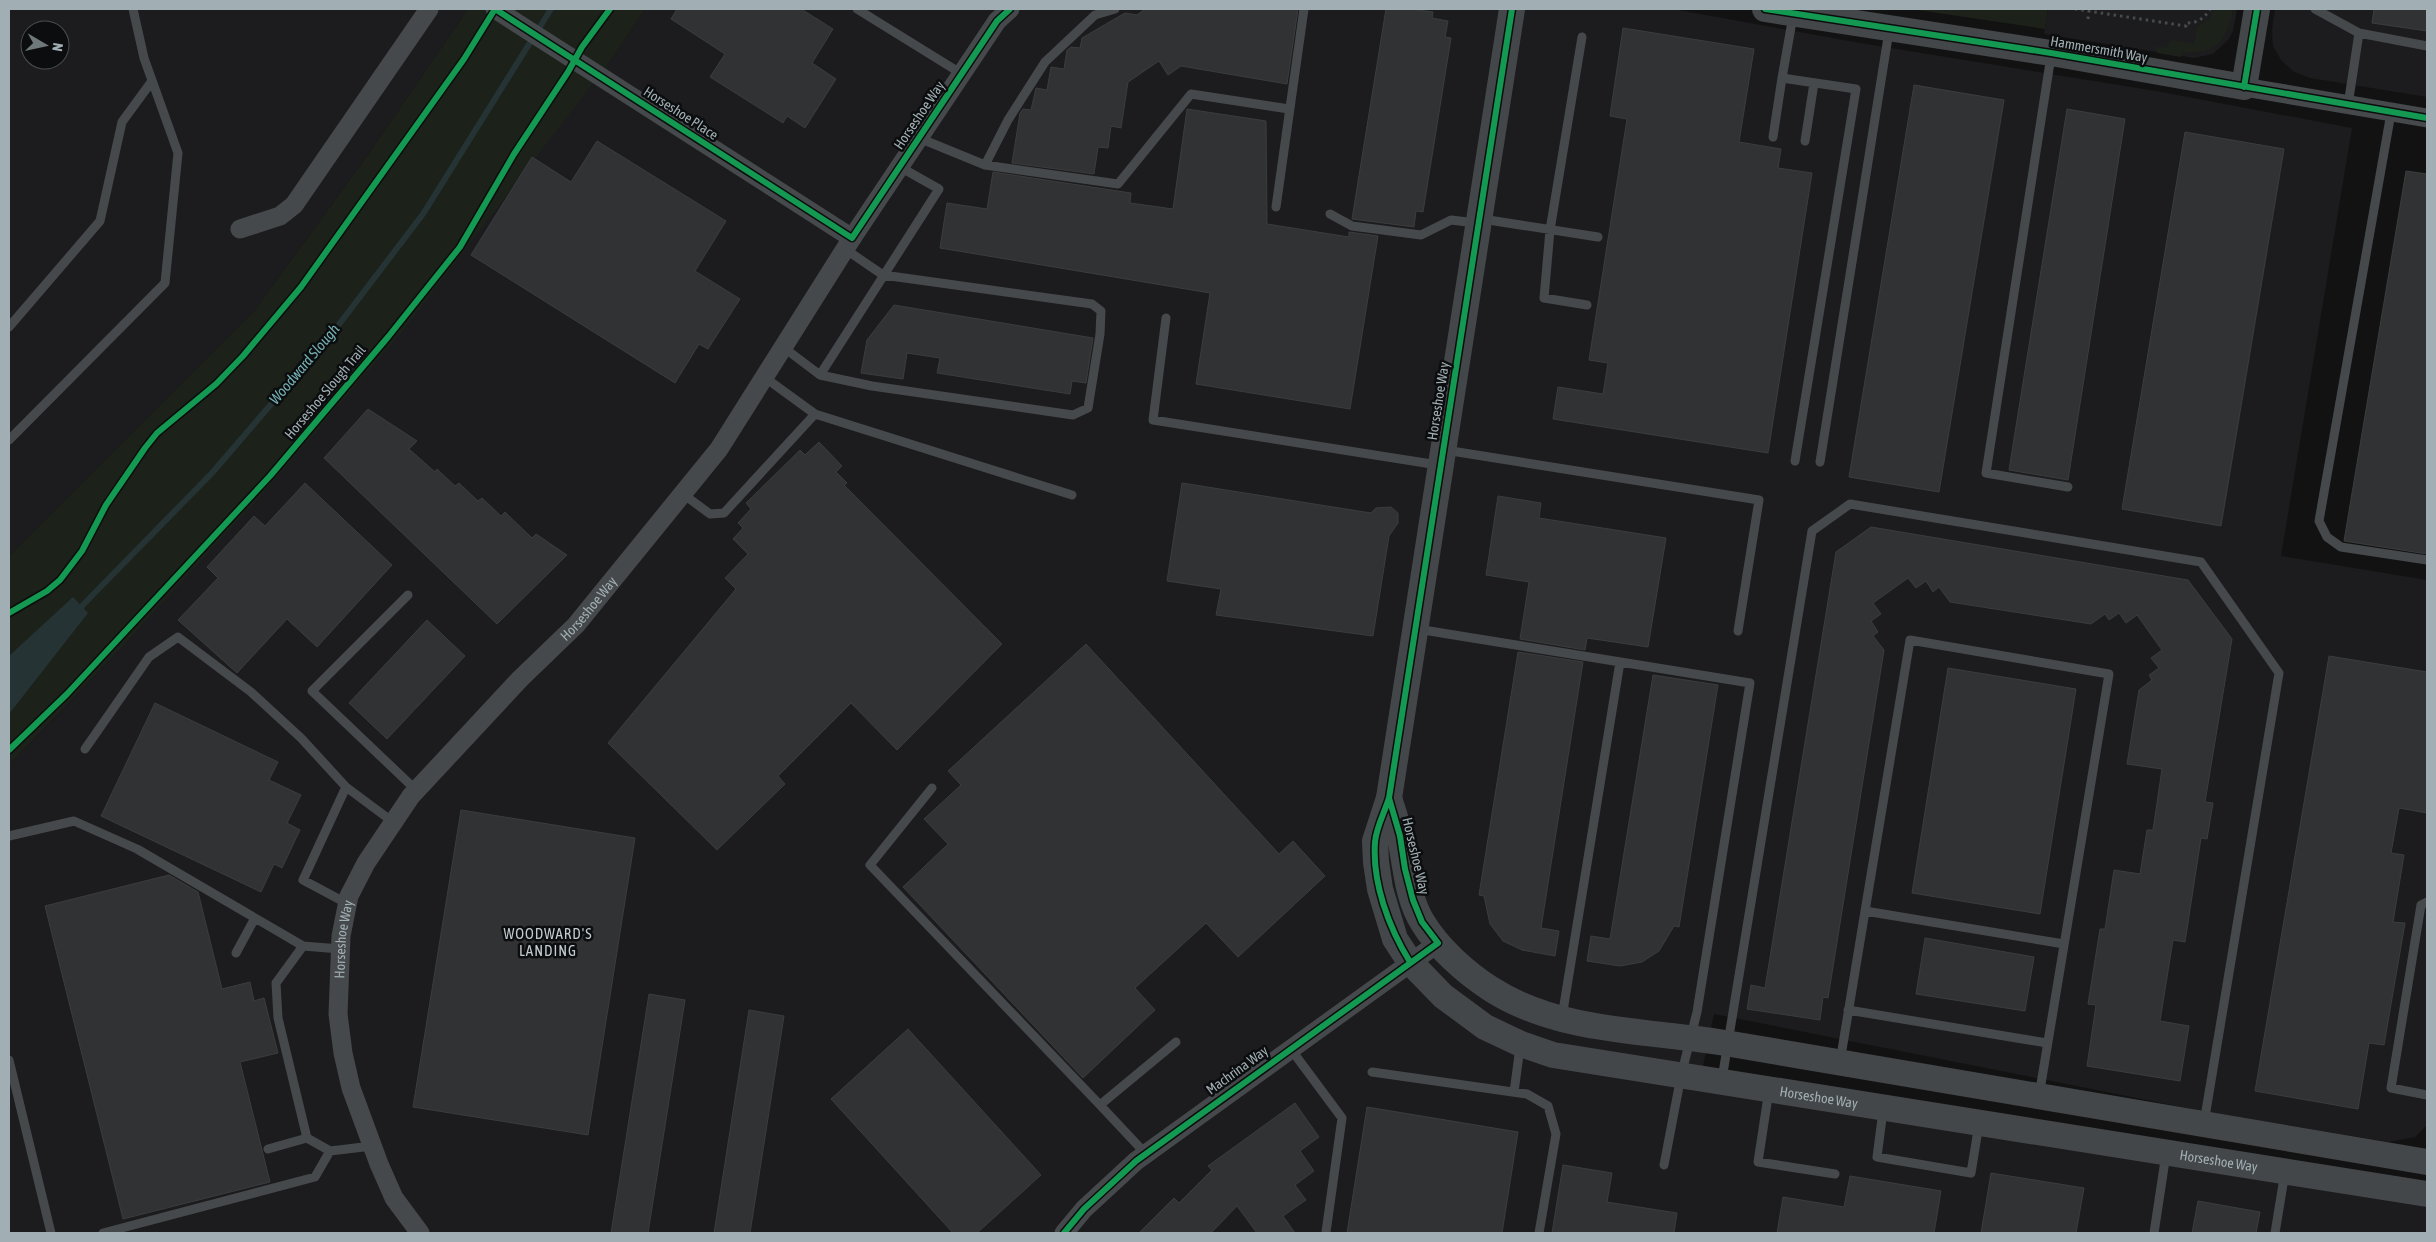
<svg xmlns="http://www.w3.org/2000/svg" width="2436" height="1242" viewBox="0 0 2436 1242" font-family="'Asap Condensed',sans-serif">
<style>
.built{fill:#1c1c1e;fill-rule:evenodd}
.green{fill:#1c211a}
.water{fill:#253334}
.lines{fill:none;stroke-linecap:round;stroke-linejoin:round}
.stream{stroke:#253334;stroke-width:6}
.building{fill:#313233;stroke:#3a3d3e}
.path{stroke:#474b4d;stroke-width:3;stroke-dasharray:2.5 4;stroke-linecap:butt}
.lane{stroke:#46494b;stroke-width:9}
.street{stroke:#46494b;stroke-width:19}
.secondary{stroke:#444749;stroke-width:26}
.cycleway-casing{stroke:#0c0d0e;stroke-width:9}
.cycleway{stroke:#139951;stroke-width:6}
.labels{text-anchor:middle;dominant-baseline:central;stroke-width:5;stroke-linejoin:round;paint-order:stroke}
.street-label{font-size:14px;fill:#a1afb4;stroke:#0c0d0e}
.water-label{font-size:15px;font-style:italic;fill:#75afb3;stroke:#0c0d0e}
.neighbourhood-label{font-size:15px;letter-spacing:1px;fill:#c2ccd0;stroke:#0c0d0e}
</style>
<rect width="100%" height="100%" fill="#121212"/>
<!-- built -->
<path class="built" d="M9 9H468L367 156 254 311 9 556ZM30 30H60V60H30Z
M645 9H1673L1860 43 2156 91 2352 128 2281 556 2427 580V1125L2415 1137 2388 1142 2202 1111 1714 1014 1698 1090 2427 1207V1233H9V765L109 661 613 57Z
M2048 9H2237L2233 31 2228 40 2213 54 2194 58 2044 34Z
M2275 9H2427V97L2310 78 2294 72 2281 60 2273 46 2272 29Z"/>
<!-- green -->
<path class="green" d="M468 9H645L613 57 402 332 265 491 109 661 9 765V556L254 311 367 156Z
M1911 9H2048L2045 29Z
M2213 9H2233C2228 39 2215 56 2182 52L2181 57 2157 53 2155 46 2165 48 2172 40 2194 44 2197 27 2210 19Z"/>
<!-- water -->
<path class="water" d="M73 597 88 613 9 714V656Z"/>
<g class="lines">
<!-- stream -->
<path class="stream" d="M77 611 212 473 334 331 423 214 551 9"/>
</g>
<!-- building -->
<path class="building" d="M677 9H801L833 29 812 63 836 79 805 128 787 116 783 123 710 77 725 54 671 19Z
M1145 9H1298L1287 84 1181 66 1168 75 1159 61 1128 82 1121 128 1111 126 1108 148 1098 147 1094 174 1012 163 1020 113 1023 109 1031 110 1036 88 1047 90 1051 67 1064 69 1067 50 1071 47 1080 48 1082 38 1125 13 1137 15Z
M1386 9H1411L1433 12 1432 18 1448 21 1445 37 1451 38 1423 212 1416 211 1414 227 1352 219Z
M2374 9H2427V31L2372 23Z
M1623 28 1754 49 1739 142 1781 149 1778 168 1812 173 1768 453 1553 419 1558 387 1603 394 1608 363 1589 360 1627 119 1610 116Z
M1914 85 2004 100 1939 492 1849 477Z
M1187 109 1266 121 1267 224 1349 237V232L1378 236 1350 409 1196 384 1210 293 940 248 947 203 987 209 993 172 1131 193 1130 203 1173 209Z
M2067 109 2125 119 2068 480 2009 470Z
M2185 132 2284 149 2221 526 2122 509Z
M597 141 726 221 695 271 740 299 708 349 699 344 675 383 471 255 532 157 571 182Z
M2406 171 2427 174V554L2344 541Z
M894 305 1093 338 1086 383 1072 381 1070 394 937 373 940 358 907 353 903 379 861 373 867 340Z
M368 409 417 441 409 449 435 472 437 469 455 486 459 483 478 501 482 498 501 516 505 512 532 538 536 534 567 555 497 624 324 458Z
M819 442 842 466 836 472 847 483 844 485 1002 644 897 750 851 703 778 776 785 784 717 850 608 743 736 589 725 578 748 554 733 539 743 528 738 523 751 509 746 503 800 450 805 455Z
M305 483 392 565 317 647 287 619 237 673 178 620 218 578 207 567 254 516 265 526Z
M1182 483 1371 513 1376 508 1391 507 1398 513V523L1389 536 1373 636 1216 615 1221 589 1167 581Z
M1498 496 1541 503 1539 518 1666 538 1648 647 1587 638 1585 650 1520 639 1529 582 1486 575Z
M1871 527 2188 580 2232 639 2205 802 2213 803 2207 839 2201 838 2185 942 2173 940 2160 1021 2189 1026 2180 1081 2087 1066 2096 1005 2088 1004 2100 929H2105L2114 870 2140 874 2147 830H2153L2162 769 2127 764 2139 690 2152 680 2149 675 2159 668 2151 658 2162 650 2137 615 2126 623 2119 613 2109 620 2105 614 2091 624 1950 602 1939 587 1933 592 1926 581 1916 588 1908 578 1873 603 1881 614 1871 621 1878 632 1873 636 1884 650 1828 998 1823 997 1820 1020 1747 1009 1751 985 1765 988 1836 552Z
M427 620 465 656 387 739 349 703Z
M1086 644 1279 854 1293 841 1325 876 1238 957 1206 923 1135 988 1155 1010 1083 1078 903 887 948 844 924 819 961 785 948 771Z
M1518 652 1583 662 1541 928 1559 931 1555 956 1522 950 1503 941 1490 924 1484 896 1479 895Z
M2329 656 2427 672V813L2399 808 2391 853 2404 855 2393 922 2405 923 2384 1045 2369 1043 2358 1109 2255 1091Z
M1948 668 2076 689 2040 914 1912 893Z
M1653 675 1718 685 1679 927 1674 926 1659 951 1642 962 1620 966 1587 961 1591 936 1610 939Z
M155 703 278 762 269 780 301 795 287 823 300 830 282 868 274 864 261 892 101 816Z
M461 810 635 838 588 1135 413 1107Z
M169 875 198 892 222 989 250 982 254 1001 264 998 278 1053 240 1062 270 1182 123 1219 45 906Z
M1925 938 2034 957 2025 1011 1916 994Z
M649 994 685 1000 648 1233H611Z
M749 1010 784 1016 750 1233H714Z
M908 1029 1041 1175 977 1233H953L831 1099Z
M1295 1103 1319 1137 1300 1151 1314 1171 1295 1185 1306 1200 1283 1216 1295 1233H1257L1237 1206 1211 1233H1139L1174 1198 1179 1203 1212 1170 1208 1166Z
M1367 1107 1518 1132 1502 1233H1347Z
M1563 1165 1612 1173 1607 1202 1677 1213 1674 1233H1552Z
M1991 1173 2084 1188 2076 1233H1981Z
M1850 1176 1941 1191 1934 1233H1777L1783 1197 1844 1207Z
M2198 1201 2260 1212 2256 1233H2192Z"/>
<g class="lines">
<!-- path -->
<path class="path" d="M2075 9 2186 26V23C2197 23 2204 19 2210 9
M2088 19 2089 11"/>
<!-- lane -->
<path class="lane" d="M857 9 962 74
M2315 9 2359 33 2348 105
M1793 16 1782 78 1856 89 1795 461
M2359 33 2427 46
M1582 37 1550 230 1544 298 1587 305
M2051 56 1986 473 2068 487
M2391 113 2319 521 2327 537 2341 547 2427 560
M1773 137 1782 78
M919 138 985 165 1118 184 1191 94 1289 109
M1805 141 1814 83
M985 165 1008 120 1045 62 1095 15 1115 9
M1276 207 1304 9
M1330 214 1352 226 1421 235 1451 220 1476 223
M1482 219 1598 237
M1166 318 1153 420 1438 465
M9 327 100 221 122 122 152 81
M783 347 820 375 872 386 1073 415 1088 408 1100 334 1101 311 1092 304 883 275 845 249
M820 375 939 189 900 167
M764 377 815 414 1072 495
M9 440 165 283 178 153 144 58 133 9
M1445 450 1759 500 1738 631
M1820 462 1889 31
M683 494 710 514 724 513 815 414
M408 595 312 691 416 790
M1417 629 1750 683 1697 1012 1681 1076 1664 1165
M85 749 149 657 178 637 251 692 301 738 346 787
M932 788 870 865 1100 1105
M9 836 74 821 137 849 303 946
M2427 902 2421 905 2391 1088 2427 1095
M348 904 303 880 346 787 393 822
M1865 911 2064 944
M340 949 303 946 276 983 278 1018 307 1138 330 1151 372 1146
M236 953 255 918
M1848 1010 2047 1043
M1562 1017 1620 662
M1290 1048 1342 1118 1326 1232
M9 1060 51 1233
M1840 1062 1910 640 2109 674 2039 1096
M1372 1072 1527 1094 1548 1106 1556 1134 1539 1233
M1722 1079 1812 531 1850 504 2201 562 2279 673 2204 1123
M1769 1090 1758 1162 1835 1174
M1514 1092 1520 1047
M1883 1111 1877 1157 1971 1173 1979 1124
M268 1149 307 1138
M1145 1153 1100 1105 1176 1042
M103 1233 315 1177 330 1151
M2154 1233 2166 1154
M2275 1233 2285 1172"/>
<!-- street -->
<g class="street">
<path d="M495 9 852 238"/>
<path d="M2244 87 2427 118"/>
<path d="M240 229 280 216 294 205 429 9"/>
<path id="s1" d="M420 1233 394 1198 379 1164 351 1088 343 1053 338 1014 341 936 349 896 366 863 411 796 520 679 576 625 719 449 852 238 997 21 1010 9"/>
<path d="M1064 1233 1084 1209 1136 1161 1438 943"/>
</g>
<!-- secondary -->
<g class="secondary">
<path id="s2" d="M1512 9 1389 798 1375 841 1376 862 1380 889 1395 939 1410 962 1443 996 1485 1027 1521 1044 1553 1055 2427 1194"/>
<path d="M1765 9 2051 53 2244 87 2257 9"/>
<path d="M1389 798C1393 811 1398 824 1400 838 1406 866 1407 898 1423 923 1438 948 1466 973 1491 989 1561 1034 1652 1030 1731 1044 1963 1085 2195 1124 2427 1162"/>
</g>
<defs>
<path id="cycleway" d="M495 9 852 238 997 21 1010 9
M1765 9 2051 53 2427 118
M2244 87 2257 9
M9 613 47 591 60 580 82 551 106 505 145 448 157 433 216 384 243 356 301 287 464 59 495 9
M9 750 67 694 270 476 388 337 460 247 514 154 568 72 582 47 610 9
M1410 962C1389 928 1372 883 1375 842 1376 828 1385 811 1389 798L1512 9
M1064 1233 1084 1209 1136 1161 1438 943 1422 922 1413 900 1405 869 1400 836 1389 798"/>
</defs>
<!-- cycleway casing -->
<use href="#cycleway" class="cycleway-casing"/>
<!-- cycleway -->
<use href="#cycleway" class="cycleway"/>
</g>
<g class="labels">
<!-- street labels -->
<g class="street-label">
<text transform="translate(2099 49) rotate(10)">Hammersmith Way</text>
<text transform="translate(681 113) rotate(33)">Horseshoe Place</text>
<text transform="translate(919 115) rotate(-56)">Horseshoe Way</text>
<text transform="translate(325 392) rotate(-50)">Horseshoe Slough Trail</text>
<text transform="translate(1438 401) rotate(-81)">Horseshoe Way</text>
<text stroke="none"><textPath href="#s1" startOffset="732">Horseshoe Way</textPath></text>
<text transform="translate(1416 856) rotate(77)">Horseshoe Way</text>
<text stroke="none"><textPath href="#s1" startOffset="312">Horseshoe Way</textPath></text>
<text transform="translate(1237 1070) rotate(-36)">Machrina Way</text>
<text stroke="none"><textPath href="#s2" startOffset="1414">Horseshoe Way</textPath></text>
<text stroke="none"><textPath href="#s2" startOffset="1819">Horseshoe Way</textPath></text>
</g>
<!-- water labels -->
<g class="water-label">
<text transform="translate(304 364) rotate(-50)">Woodward Slough</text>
</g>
<!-- neighbourhood labels -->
<g class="neighbourhood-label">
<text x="548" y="933">WOODWARD'S<tspan x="548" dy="17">LANDING</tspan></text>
</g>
</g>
<!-- border -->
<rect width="2436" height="1242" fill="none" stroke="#a1afb4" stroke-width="20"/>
<!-- north arrow -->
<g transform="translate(45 45) rotate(99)"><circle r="24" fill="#0c0d0e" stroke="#484e50"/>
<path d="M0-4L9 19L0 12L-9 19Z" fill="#6f787b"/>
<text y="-8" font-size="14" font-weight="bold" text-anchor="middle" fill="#a1afb4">N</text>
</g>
</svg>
